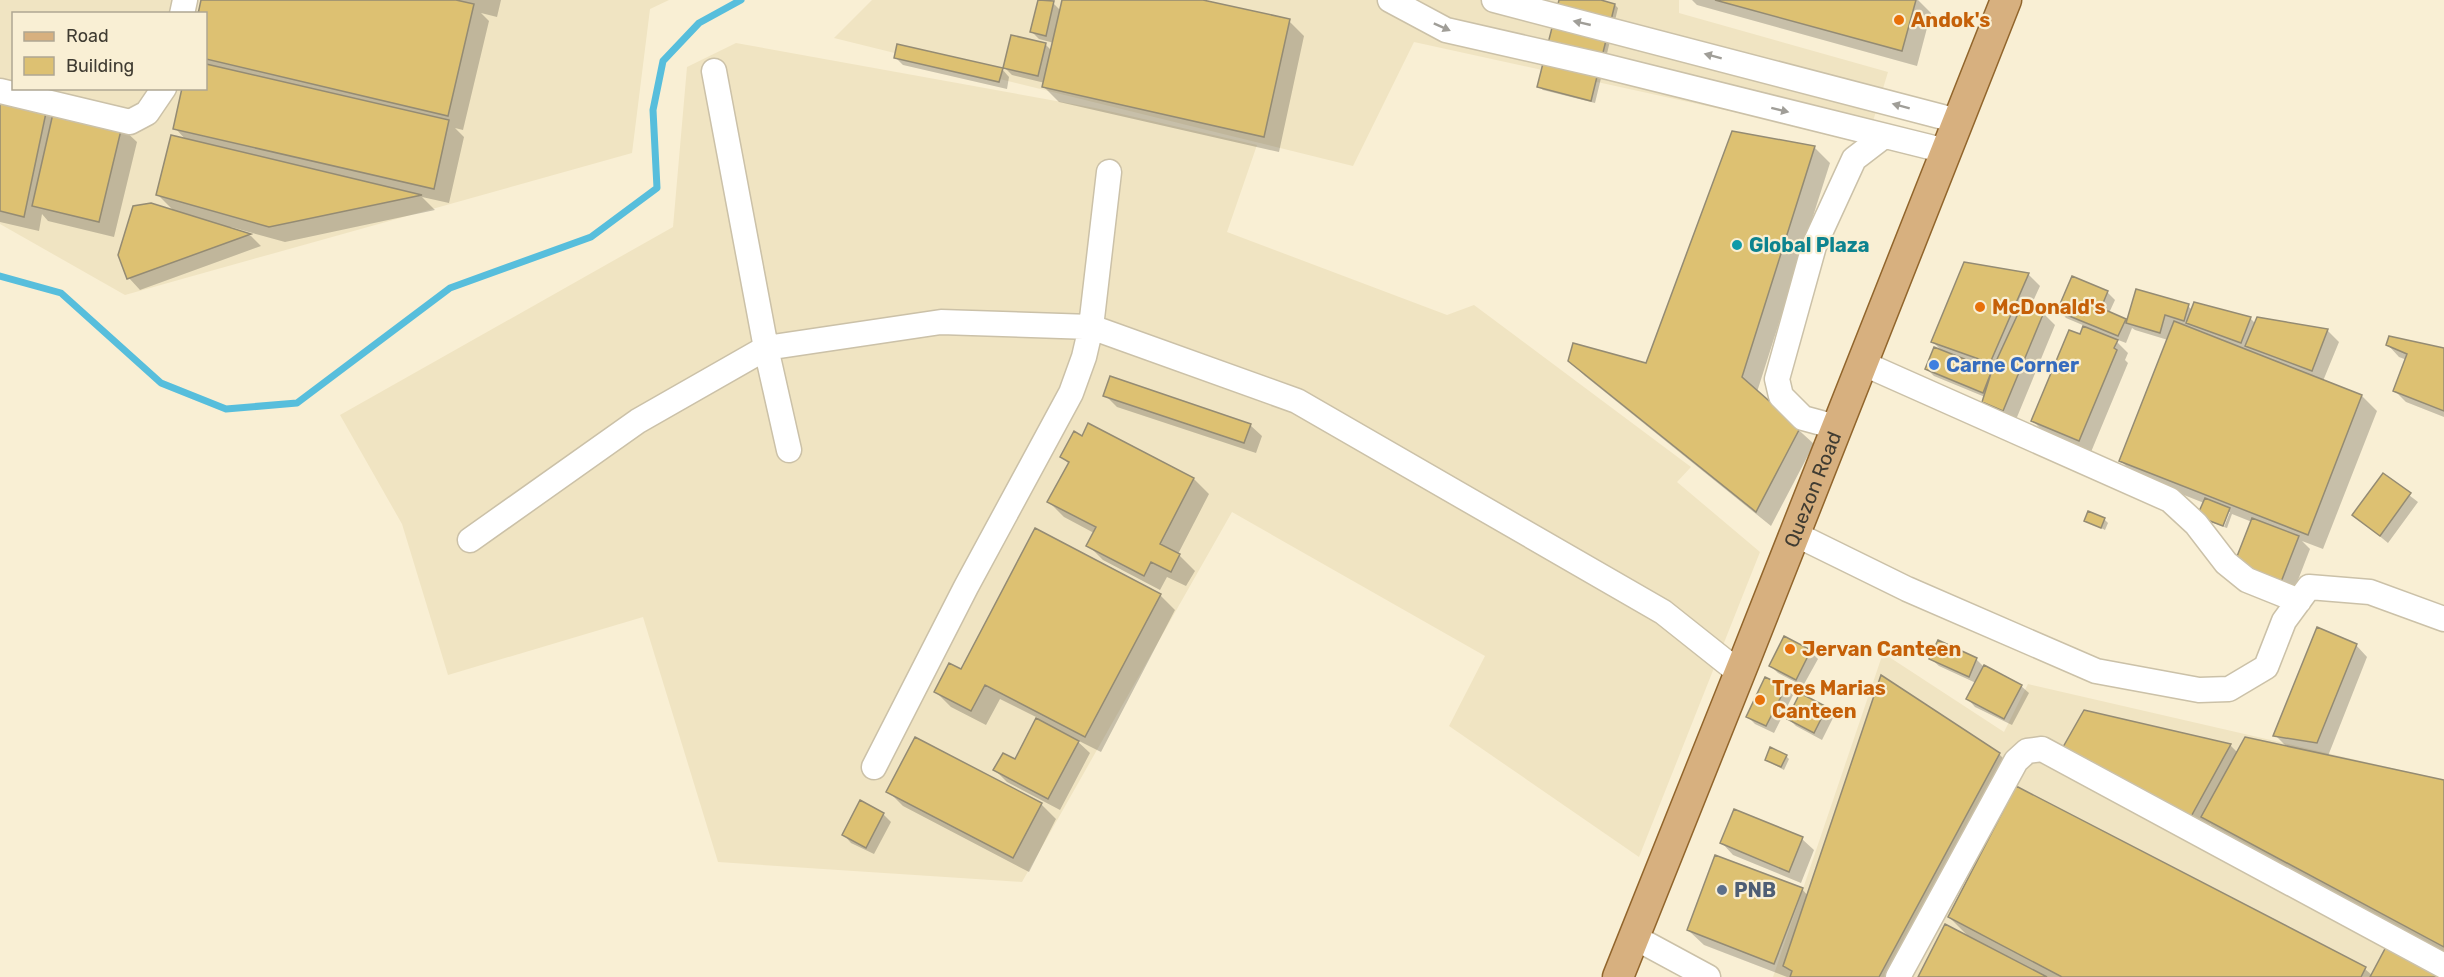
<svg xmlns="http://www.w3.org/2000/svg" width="2444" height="977" viewBox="0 0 2444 977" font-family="Rubik,sans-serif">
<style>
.built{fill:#f0e4c2;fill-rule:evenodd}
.shadow{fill:#0003}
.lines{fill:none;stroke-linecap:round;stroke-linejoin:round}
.stream{stroke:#57bedc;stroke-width:7}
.building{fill:#ddc172;stroke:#948b73;stroke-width:1.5}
.minor-casing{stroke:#cbc1a8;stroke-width:27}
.major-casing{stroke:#91652c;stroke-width:33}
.minor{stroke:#fff;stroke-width:24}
.major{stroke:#d7b07f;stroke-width:30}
.oneway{fill:#a09e98}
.food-dot{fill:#e8710a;stroke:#f9efd4;stroke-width:2}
.culture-dot{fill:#0f9aa8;stroke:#f9efd4;stroke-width:2}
.shop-dot{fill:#3f7fe0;stroke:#f9efd4;stroke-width:2}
.service-dot{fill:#5c6f8a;stroke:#f9efd4;stroke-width:2}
.labels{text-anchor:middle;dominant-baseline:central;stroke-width:4.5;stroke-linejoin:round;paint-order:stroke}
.food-label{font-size:20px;font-weight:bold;fill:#c56008;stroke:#f9efd4;text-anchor:start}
.culture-label{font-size:20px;font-weight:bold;fill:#0d838f;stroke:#f9efd4;text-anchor:start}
.shop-label{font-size:20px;font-weight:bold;fill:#366cbe;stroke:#f9efd4;text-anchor:start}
.street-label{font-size:20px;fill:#403c32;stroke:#f9efd4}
.service-label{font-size:20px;font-weight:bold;fill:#4e5e75;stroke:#f9efd4;text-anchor:start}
</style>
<rect width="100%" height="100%" fill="#f9efd4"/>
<!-- built -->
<path class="built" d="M0 0H669L650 9 632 153 125 295 0 224ZM14 14H206V88H14Z
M872 0H1679V13L1888 72 1867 141 1414 42 1353 166 834 38Z
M736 43 1095 108 1257 145 1227 232 1447 315 1474 305 1691 467 1677 482 1760 552 1639 857 1449 726 1485 656 1232 512 1022 882 718 862 643 617 448 675 402 524 340 415 673 227 687 67Z
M1883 653 2004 732 2028 684 2444 780V977H1773Z"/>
<!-- shadow -->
<path class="shadow" d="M203 0H501L497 17 481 13 489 21 463 130 455 128 464 137 449 203 422 197 435 210 285 242 231 227 230 229 251 236 261 246 140 290 129 278 175 212 158 195 187 141 175 128 206 88V14Z
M1039 0 1053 3 1061 11 1063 0H1196L1289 21 1304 36 1279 152 1059 102 1044 87 1045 83 1012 75 1005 68 1045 44 1052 51 1054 43 1039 39 1032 32Z
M1561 0H1595L1615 5 1618 8 1595 103 1543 90 1539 87Z
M1692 0H1918L1931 13 1917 66 1697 5Z
M896 58 1002 69 1009 77 1007 89 903 65Z
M0 99 121 127 137 142 114 237 48 221 42 214 39 231 0 222Z
M1733 133 1815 148 1830 163 1757 392 1814 444 1771 526 1585 376 1570 361 1647 364Z
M2028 274 2040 286 2030 308 2043 313 2055 325 2015 422 1995 414 1984 402 1985 397 1934 376 1927 369 1943 352 1933 342Z
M2073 278 2107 292 2115 300 2109 313 2128 323 2188 306 2192 310 2250 318 2256 324 2258 319 2328 331 2339 342 2323 381 2362 396 2377 411 2323 549 2302 541 2310 549 2293 593 2247 575 2252 522 2232 514 2227 528 2224 527 2230 512H2227L2222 526 2203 519 2204 503 2136 476 2121 461 2168 340 2135 330 2132 328 2126 343 2113 338 2128 353 2125 360 2128 363 2091 452 2044 432 2033 421 2085 326 2066 318 2059 310Z
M2388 345 2444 349V417L2406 402 2395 391 2407 360 2399 357Z
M1105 395 1250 425 1262 436 1256 453 1117 407Z
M1089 425 1194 479 1209 494 1178 554 1195 571 1186 586 1167 577 1160 590 1103 560 1088 545 1094 533 1064 517 1049 502 1069 464 1062 457 1082 438Z
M2383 475 2418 502 2388 543 2354 515Z
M2104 519 2108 523 2105 530 2086 520Z
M1160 595 1175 610 1101 752 1075 739 1090 753 1060 810 1007 782 995 770 1015 761 1038 718 1000 699 986 725 951 707 936 692 962 672Z
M2356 645 2367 657 2328 756 2444 781V953L2218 832 2210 824 2204 836 2075 771 2230 745 2238 753 2288 748 2275 735Z
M1810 651 1818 659 1803 686 1778 673 1771 666Z
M1931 659H1976L1983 666 2021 686 2029 693 2012 725 1975 707 1968 699 1976 683 1939 666Z
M1785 688 1793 695 1774 733 1755 724 1747 716Z
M1801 695 1826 708 1834 716 1822 740 1796 726 1789 719Z
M1999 754 2014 769 1902 977H1787L1704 945 1688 930 1802 889 1808 896Z
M1786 756 1789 759 1784 770 1766 760Z
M888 791 1041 804 1056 819 1029 872 903 806Z
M861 802 883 814 891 822 874 854 851 843 844 835Z
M1735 811 1802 839 1814 850 1801 883 1733 855 1722 843Z
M1949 917 2365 969 2373 976 2442 977H1920L1970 938Z"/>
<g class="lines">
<!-- stream -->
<path class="stream" d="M0 276 61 293 161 383 226 409 297 403 450 288 591 237 657 188 653 110 663 61 699 23 741 0"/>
</g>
<!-- building -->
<path class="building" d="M201 0H456L474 4 448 116 206 59V14H198Z
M1038 0 1054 1 1046 36 1030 32Z
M1062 0H1203L1290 19 1264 137 1042 87Z
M1559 0H1601L1615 4 1591 101 1537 87Z
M1715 0H1916L1902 51Z
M1011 35 1046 43 1038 76 1003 68Z
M897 44 1003 68 999 82 894 58Z
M206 64 449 120 434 189 173 129 182 88H206Z
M0 97 47 108 24 217 0 211Z
M54 109 122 126 99 222 32 206Z
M1732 131 1815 146 1742 377 1800 428 1756 512 1568 361 1573 343 1646 363Z
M171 135 422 195 269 227 156 195Z
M151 203 251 234 127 279 118 255 133 206Z
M1964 262 2029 273 1990 363 1931 342Z
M2072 276 2108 291 2101 308 2126 319 2118 336 2057 311Z
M2136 289 2189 304 2184 321 2165 315 2160 333 2126 323Z
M2194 302 2251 317 2241 343 2186 323Z
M2023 303 2044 312 2003 411 1982 402 1992 370Z
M2257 317 2328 329 2312 371 2245 346Z
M2174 321 2362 395 2308 535 2119 461Z
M2083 326 2118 340 2114 348 2117 350 2079 441 2031 421 2069 330 2080 334Z
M2389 336 2444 348V411L2393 391 2407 354 2386 345Z
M1934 347 1992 370 1983 393 1925 369Z
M1110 376 1251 424 1244 443 1103 396Z
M1088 423 1194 478 1160 544 1180 554 1171 572 1151 562 1144 576 1086 546 1096 527 1047 502 1069 462 1060 457 1074 431 1082 436Z
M2383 473 2411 493 2380 536 2352 515Z
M2205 498 2230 508 2223 526 2197 516Z
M2088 511 2105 518 2101 528 2084 521Z
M2252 518 2299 536 2281 582 2234 564Z
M1035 528 1161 594 1085 737 985 685 971 711 934 692 949 663 961 669Z
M2317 627 2357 644 2317 743 2273 736Z
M1784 636 1811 650 1796 680 1769 666Z
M1938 640 1977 658 1969 677 1929 659Z
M1984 665 2022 685 2004 719 1966 699Z
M1881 675 2000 753 1879 977H1790L1792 971 1783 966Z
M1765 677 1786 687 1766 726 1746 717Z
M1800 693 1827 707 1814 733 1787 719Z
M2084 710 2231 744 2188 822 2058 756Z
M1036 718 1079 741 1048 799 993 770 1003 753 1015 759Z
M915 737 1042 803 1013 858 886 792Z
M2245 737 2444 780V947L2201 817Z
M1770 747 1787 755 1781 767 1765 760Z
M2016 786 2366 967 2361 977H2062L1948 917Z
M860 800 884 813 866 848 842 835Z
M1734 809 1803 837 1789 872 1720 843Z
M1715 855 1803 888 1774 964 1687 930Z
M1945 924 2047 977H1918Z
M2387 945 2444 977H2370Z"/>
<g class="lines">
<defs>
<path id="minor" d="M1390 0 1446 30 1600 65 1946 151
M1494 0 1958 121
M182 14 185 0
M714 71 766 348 789 450
M0 91 130 122 147 113 164 88
M1862 363 2170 500 2196 524 2226 563 2247 580 2299 601
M1836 427 1803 418 1781 396 1777 379 1814 246 1854 159 1884 136
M1795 534 1907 589 2096 671 2199 690 2229 689 2266 667 2284 621 2309 587 2370 592 2444 619
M470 540 638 421 766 348 941 322 1091 327 1297 401 1663 612 1741 674
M874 767 966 587 1071 393 1084 357 1091 327 1109 172
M1634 937 1708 977
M1898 977 2016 761 2027 751 2042 749 2444 966"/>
<g id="major">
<path id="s1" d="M1618 977C1749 652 1877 326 2006 0"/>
</g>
</defs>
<!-- minor casing -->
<use href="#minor" class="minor-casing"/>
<!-- major casing -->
<use href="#major" class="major-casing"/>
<!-- minor -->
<use href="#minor" class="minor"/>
<!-- major -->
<use href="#major" class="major"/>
</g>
<!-- one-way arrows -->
<defs><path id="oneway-solid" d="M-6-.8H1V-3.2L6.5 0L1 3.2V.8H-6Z" transform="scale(1.5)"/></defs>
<g class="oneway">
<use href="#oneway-solid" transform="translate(1582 23) rotate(-167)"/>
<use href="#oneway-solid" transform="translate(1442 27) rotate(24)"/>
<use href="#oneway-solid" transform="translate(1713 56) rotate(-165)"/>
<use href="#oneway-solid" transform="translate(1901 106) rotate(-165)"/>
<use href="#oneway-solid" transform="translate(1780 110) rotate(14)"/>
</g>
<!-- markers -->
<g class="food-dot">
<circle cx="1899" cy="20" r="6"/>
<circle cx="1980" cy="307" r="6"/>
<circle cx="1790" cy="649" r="6"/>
<circle cx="1760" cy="700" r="6"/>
</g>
<circle class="culture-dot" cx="1737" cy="245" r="6"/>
<circle class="shop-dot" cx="1934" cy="365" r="6"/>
<circle class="service-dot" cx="1722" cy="890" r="6"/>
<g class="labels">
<!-- food labels -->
<g class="food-label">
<text x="1911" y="20">Andok's</text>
<text x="1992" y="307">McDonald's</text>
<text x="1802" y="649">Jervan Canteen</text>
<text x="1772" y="688">Tres Marias<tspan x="1772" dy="23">Canteen</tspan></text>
</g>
<!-- culture labels -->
<g class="culture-label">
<text x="1749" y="245">Global Plaza</text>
</g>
<!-- shop labels -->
<g class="shop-label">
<text x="1946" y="365">Carne Corner</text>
</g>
<!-- street labels -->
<g class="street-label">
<text stroke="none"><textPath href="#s1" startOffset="525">Quezon Road</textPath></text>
</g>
<!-- service labels -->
<g class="service-label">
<text x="1734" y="890">PNB</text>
</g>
</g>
<!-- legend -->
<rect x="12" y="12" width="195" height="78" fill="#f9efd4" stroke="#afa793" stroke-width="1.5"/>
<rect x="24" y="32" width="30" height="9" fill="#d7b07f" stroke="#afa793" stroke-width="1.5"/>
<text x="66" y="42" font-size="18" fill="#403c32">Road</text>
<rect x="24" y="57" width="30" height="18" fill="#ddc172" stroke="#afa793" stroke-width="1.5"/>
<text x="66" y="72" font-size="18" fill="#403c32">Building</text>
</svg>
